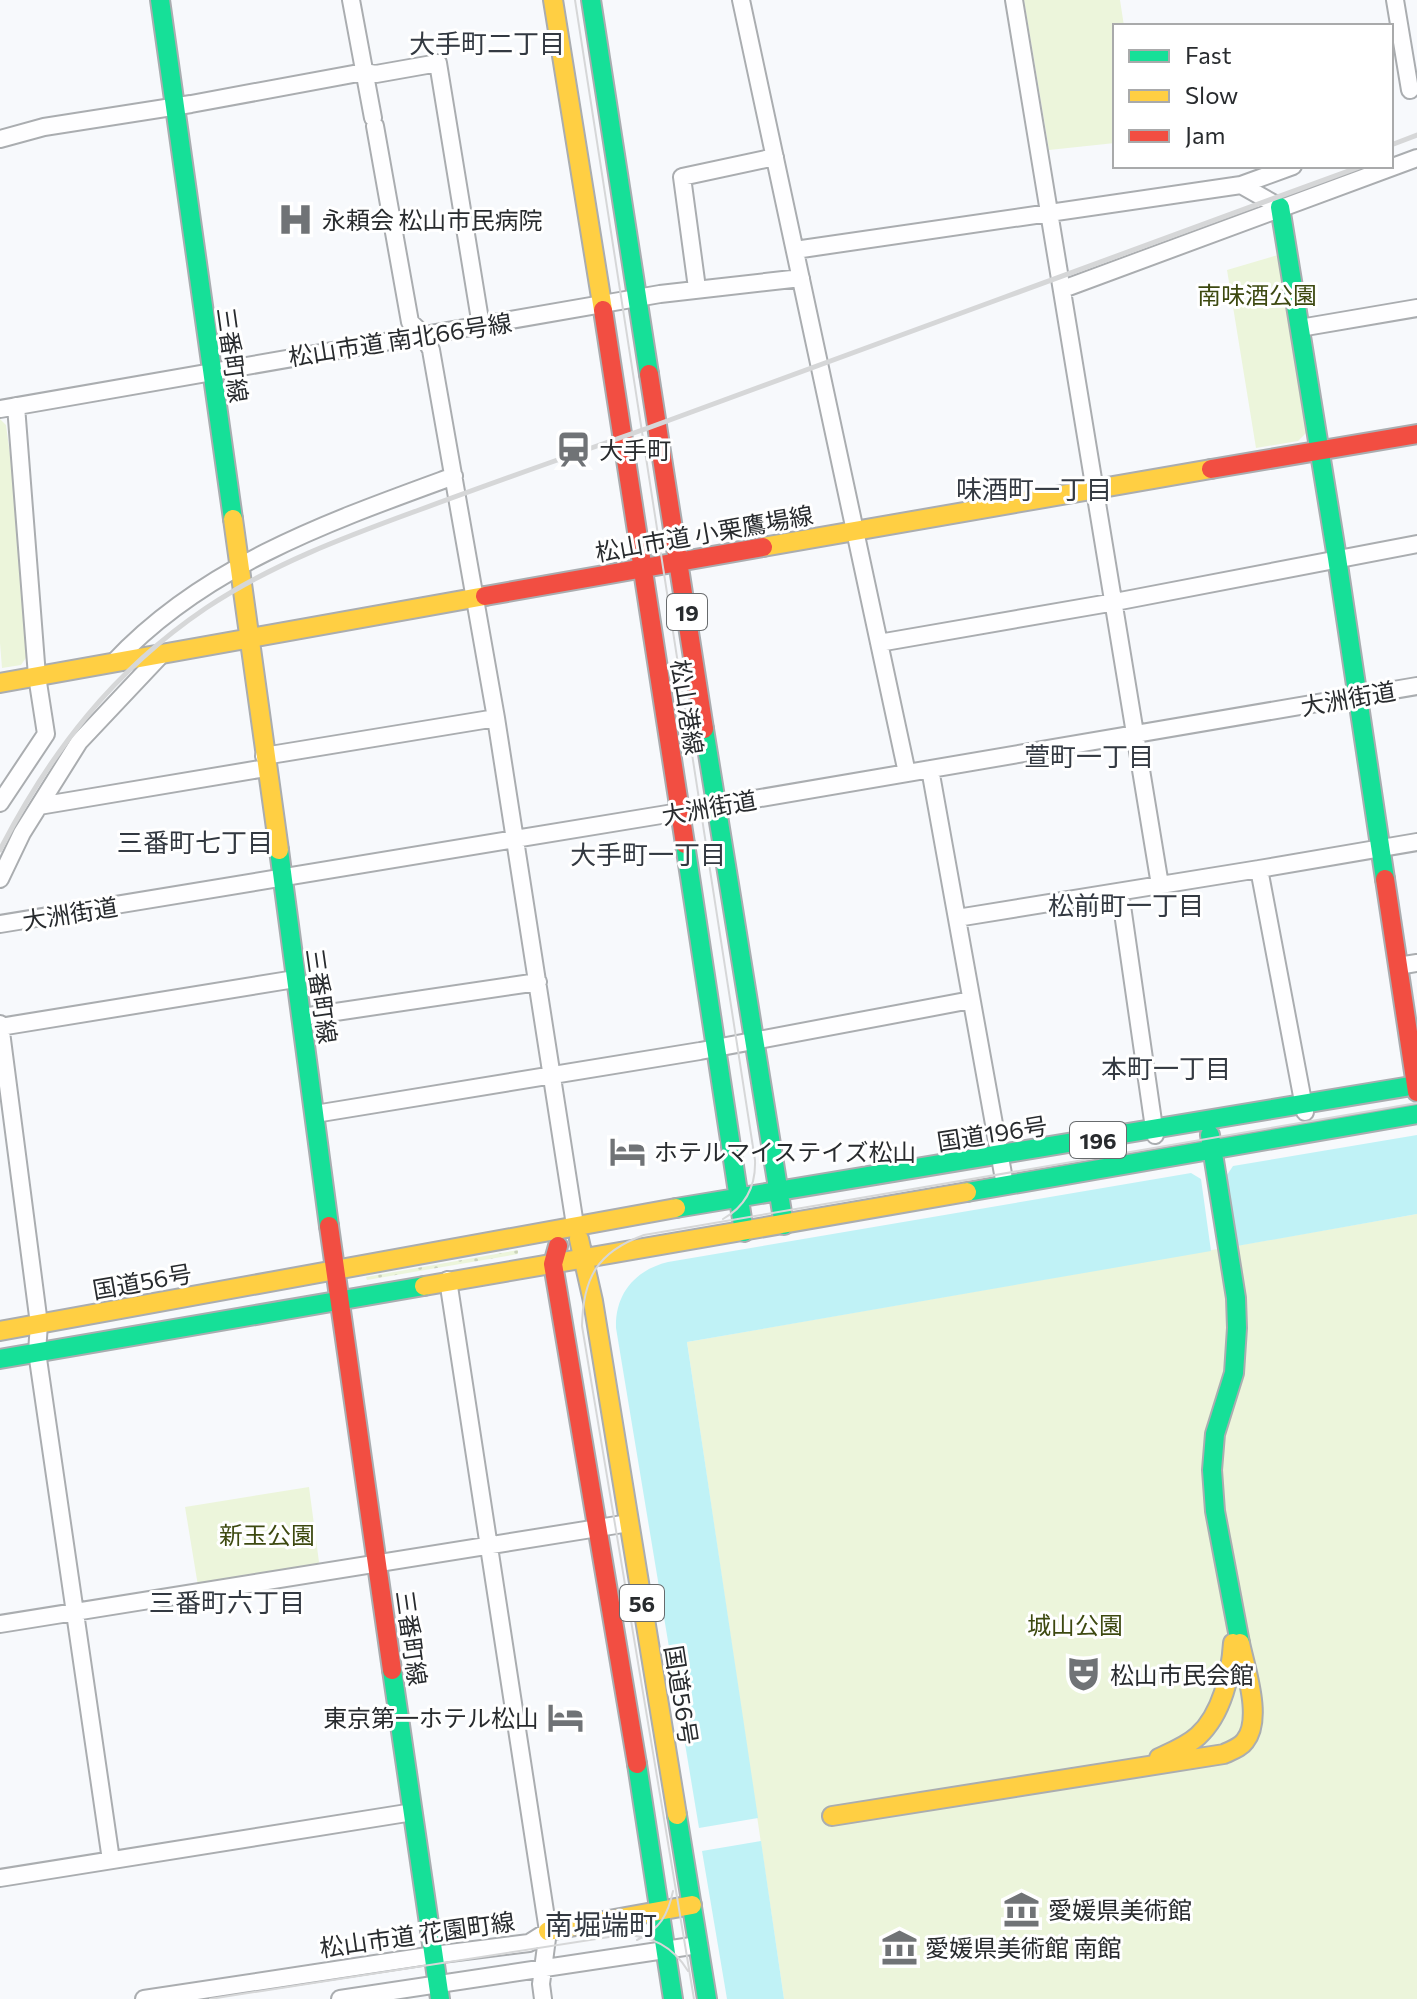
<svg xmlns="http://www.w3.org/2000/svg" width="1417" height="1999" viewBox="0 0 1417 1999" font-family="Commissioner,'Noto Sans JP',sans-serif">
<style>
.grass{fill:url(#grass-dots)}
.green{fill:#ecf5db}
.water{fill:#c0f2f6}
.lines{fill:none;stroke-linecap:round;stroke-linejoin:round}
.street-casing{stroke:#aaadb0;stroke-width:20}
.fast-casing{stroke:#aaadb0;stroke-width:22}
.slow-casing{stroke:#aaadb0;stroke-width:22}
.jam-casing{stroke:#aaadb0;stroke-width:22}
.street{stroke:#fefeff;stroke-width:16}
.fast{stroke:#16e098;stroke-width:18}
.slow{stroke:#ffcf43;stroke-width:18}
.jam{stroke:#f24e42;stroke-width:18}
.tram{stroke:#d6d7d8;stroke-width:2}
.rail{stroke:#d6d7d8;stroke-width:5}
.labels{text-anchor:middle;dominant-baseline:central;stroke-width:6;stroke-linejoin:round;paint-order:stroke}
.shield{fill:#fff;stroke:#686b6d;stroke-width:2}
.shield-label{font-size:22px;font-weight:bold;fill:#282b2e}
.poi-label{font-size:24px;fill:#282b2e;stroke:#fff;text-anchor:start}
.park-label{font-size:24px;fill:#3d4910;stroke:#fff}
.street-label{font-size:24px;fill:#282b2e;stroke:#fff}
.neighbourhood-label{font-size:26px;fill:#333941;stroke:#fff}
.quarter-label{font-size:28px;fill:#333941;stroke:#fff}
</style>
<defs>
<pattern id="grass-dots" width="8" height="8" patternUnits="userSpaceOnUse" patternTransform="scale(2)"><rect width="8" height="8" fill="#ecf5db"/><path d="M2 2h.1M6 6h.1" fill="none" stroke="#cad2bc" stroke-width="1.8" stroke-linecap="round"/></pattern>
</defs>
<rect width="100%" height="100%" fill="#f7f9fc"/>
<!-- grass -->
<path class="grass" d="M518 1250V1254L367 1280 366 1277Z"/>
<!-- green -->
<path class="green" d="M1024 0H1120L1124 26H1115V143L1049 150Z
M1278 255 1307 432 1298 441 1256 448 1227 270Z
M0 419 6 425 21 535 28 655 21 665 2 668 0 643Z
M1417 1214V1999H784L687 1342Z
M309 1487 319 1562 314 1568 198 1586 185 1507Z"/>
<!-- water -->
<path class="water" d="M1417 1135V1214L1237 1246 1227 1175 1233 1166Z
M1191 1173 1201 1179 1211 1251 687 1342 758 1818 699 1828 616 1328C615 1294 635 1270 668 1262Z
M761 1841 784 1999H727L702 1851Z"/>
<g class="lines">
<defs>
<path id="street" d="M351 0 373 118
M741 0 907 773
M1014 0 1160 885
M1395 0 1410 90
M375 126 410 322 423 334 431 350 496 718 575 1225
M0 139 44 127 191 104 364 72 376 74 438 63 481 326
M1241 185 1293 166
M795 250 1241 185 1280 207
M697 288 682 177 775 157
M1063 289 1417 158
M1300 328 1417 308
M0 409 660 294 801 278
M879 643 1115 602 1417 544
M113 663C204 565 331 521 454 476
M264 756 496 718
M930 769 1005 1185
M0 803 46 734 37 676 16 406
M39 806 266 768
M1259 869 1417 842
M0 879 22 833 79 742 162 654
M1120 892 1155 1135
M957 918 1259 869 1305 1112
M0 924 661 815 1417 686
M1398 966 1417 963
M302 1017 538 982
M0 1024 39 1324 37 1352 111 1860
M0 1027 295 979
M315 1114 700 1051 971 1000
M448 1280 548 1931 541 1984 543 1999
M0 1624 629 1523
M0 1878 413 1812
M144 1999 434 1955 529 1943 548 1931
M340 1999 698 1945"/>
<path id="fast" d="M160 0 233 519
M591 0 649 374
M1280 207 1337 558 1385 879
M704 729 784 1225
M685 844 744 1232
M279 850 329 1226
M1210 1135 1236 1298 1237 1328 1234 1373 1215 1434 1212 1470 1215 1511 1240 1643
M967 1192 1417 1114
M676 1208 1417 1085
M0 1359 424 1286
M392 1670 440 1999
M637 1764 673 1999
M677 1815 707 1999"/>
<path id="slow" d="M553 0 603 310
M233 519 279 850
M763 547 1211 469
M0 683 485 596
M579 1239 593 1301 677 1815
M424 1286 967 1192
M0 1331 676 1208
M1159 1758C1172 1752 1187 1746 1198 1736 1222 1714 1231 1674 1233 1643
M832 1816 1224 1754C1232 1750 1240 1748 1245 1741 1263 1719 1245 1668 1240 1643
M548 1931 692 1905"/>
<path id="jam" d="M603 310 685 844
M649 374 704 729
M1211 469 1417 434
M485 596 763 547
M1385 879 1417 1092
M329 1226 392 1670
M558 1246 553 1264 637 1764"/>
</defs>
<!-- street casing -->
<use href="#street" class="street-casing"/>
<!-- fast casing -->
<use href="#fast" class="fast-casing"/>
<!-- slow casing -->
<use href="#slow" class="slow-casing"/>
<!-- jam casing -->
<use href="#jam" class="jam-casing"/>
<!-- street -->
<use href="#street" class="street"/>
<!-- fast -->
<use href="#fast" class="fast"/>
<!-- slow -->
<use href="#slow" class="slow"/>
<!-- jam -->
<use href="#jam" class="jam"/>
<!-- tram -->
<path class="tram" d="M575 0 755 1160C756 1187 746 1206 723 1219
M637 1940C660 1929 668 1915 673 1891
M210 1999 622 1935C651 1935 673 1946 688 1971
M694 1999 582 1326C583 1278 597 1252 644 1235L1417 1103"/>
<!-- rail -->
<path class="rail" d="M1391 145 1417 135
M0 850C51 751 113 671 206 608 272 564 345 537 419 510 495 482 571 455 648 428 886 342 1124 252 1362 166"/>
</g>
<!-- icons -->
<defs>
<symbol id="hospital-bare" viewBox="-9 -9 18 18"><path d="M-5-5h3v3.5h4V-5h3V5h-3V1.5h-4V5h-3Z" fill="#707376" stroke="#fff" stroke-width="2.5" paint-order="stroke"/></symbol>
<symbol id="station-bare" viewBox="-9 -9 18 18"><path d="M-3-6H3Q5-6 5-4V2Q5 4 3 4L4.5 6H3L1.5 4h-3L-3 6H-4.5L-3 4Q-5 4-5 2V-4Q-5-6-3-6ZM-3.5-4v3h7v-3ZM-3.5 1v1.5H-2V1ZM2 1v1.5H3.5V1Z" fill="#707376" stroke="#fff" stroke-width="2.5" paint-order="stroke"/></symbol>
<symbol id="hotel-bare" viewBox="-9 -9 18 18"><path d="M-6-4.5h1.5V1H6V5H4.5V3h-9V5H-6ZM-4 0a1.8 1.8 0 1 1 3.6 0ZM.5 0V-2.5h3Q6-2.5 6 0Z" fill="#707376" stroke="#fff" stroke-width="2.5" paint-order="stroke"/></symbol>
<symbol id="theatre-bare" viewBox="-9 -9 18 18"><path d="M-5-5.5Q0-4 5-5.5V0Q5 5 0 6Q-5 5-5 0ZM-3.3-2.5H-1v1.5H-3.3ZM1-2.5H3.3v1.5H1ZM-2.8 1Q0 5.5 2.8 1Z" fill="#707376" stroke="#fff" stroke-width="2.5" paint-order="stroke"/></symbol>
<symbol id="museum-bare" viewBox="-9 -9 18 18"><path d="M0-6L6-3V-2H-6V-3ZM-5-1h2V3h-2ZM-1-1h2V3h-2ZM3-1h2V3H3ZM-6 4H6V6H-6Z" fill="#707376" stroke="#fff" stroke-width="2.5" paint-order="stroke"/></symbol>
</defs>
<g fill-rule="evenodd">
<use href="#hospital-bare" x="270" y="194" width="51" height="51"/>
<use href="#station-bare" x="548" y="424" width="51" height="51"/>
<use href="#hotel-bare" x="602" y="1126" width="51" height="51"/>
<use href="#theatre-bare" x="1058" y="1648" width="51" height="51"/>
<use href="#hotel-bare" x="540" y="1692" width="51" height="51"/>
<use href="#museum-bare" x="996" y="1884" width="51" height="51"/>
<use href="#museum-bare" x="874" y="1922" width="51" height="51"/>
</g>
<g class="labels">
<!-- shield labels -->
<g class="shield">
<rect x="667" y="594" width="40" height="36" rx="6"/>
<rect x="1070" y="1122" width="56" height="36" rx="6"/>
<rect x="620" y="1585" width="44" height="36" rx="6"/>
</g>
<g class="shield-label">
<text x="687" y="612">19</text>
<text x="1098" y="1140">196</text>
<text x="642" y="1603">56</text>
</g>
<!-- poi labels -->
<g class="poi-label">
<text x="322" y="219">永頼会 松山市民病院</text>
<text x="599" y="449">大手町</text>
<text x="654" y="1151">ホテルマイステイズ松山</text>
<text x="1110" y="1674">松山市民会館</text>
<text x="539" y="1717" text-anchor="end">東京第一ホテル松山</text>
<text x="1048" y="1909">愛媛県美術館</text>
<text x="925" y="1947">愛媛県美術館 南館</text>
</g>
<!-- park labels -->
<g class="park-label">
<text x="1257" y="294">南味酒公園</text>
<text x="267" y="1534">新玉公園</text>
<text x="1075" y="1624">城山公園</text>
</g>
<!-- street labels -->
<g class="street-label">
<text transform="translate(400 339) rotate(-9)">松山市道 南北66号線</text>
<text transform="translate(233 355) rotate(82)">三番町線</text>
<text transform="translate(704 533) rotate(-10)">松山市道 小栗鷹場線</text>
<text transform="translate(1348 698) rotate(-10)">大洲街道</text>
<text transform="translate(688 707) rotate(81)">松山港線</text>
<text transform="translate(709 807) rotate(-10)">大洲街道</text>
<text transform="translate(70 913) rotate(-9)">大洲街道</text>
<text transform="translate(322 996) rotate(82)">三番町線</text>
<text transform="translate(992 1133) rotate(-9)">国道196号</text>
<text transform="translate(142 1281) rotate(-10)">国道56号</text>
<text transform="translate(412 1638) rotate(82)">三番町線</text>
<text transform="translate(682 1695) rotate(81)">国道56号</text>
<text transform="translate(417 1934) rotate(-8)">松山市道 花園町線</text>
</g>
<!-- neighbourhood labels -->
<g class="neighbourhood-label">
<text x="487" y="42">大手町二丁目</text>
<text x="1034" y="488">味酒町一丁目</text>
<text x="1089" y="755">萱町一丁目</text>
<text x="195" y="841">三番町七丁目</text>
<text x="648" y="853">大手町一丁目</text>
<text x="1126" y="904">松前町一丁目</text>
<text x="1166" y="1067">本町一丁目</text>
<text x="227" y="1601">三番町六丁目</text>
</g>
<!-- quarter labels -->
<g class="quarter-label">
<text x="601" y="1924">南堀端町</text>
</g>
</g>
<!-- legend -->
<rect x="1113" y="24" width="280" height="144" fill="#ffffff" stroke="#a9aaab" stroke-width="2"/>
<rect x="1129" y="50" width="40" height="12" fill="#16e098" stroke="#a9aaab" stroke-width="2"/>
<text x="1185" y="64" font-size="24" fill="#282b2e">Fast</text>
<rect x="1129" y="90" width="40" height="12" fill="#ffcf43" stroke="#a9aaab" stroke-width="2"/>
<text x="1185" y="104" font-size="24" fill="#282b2e">Slow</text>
<rect x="1129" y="130" width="40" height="12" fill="#f24e42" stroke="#a9aaab" stroke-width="2"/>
<text x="1185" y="144" font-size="24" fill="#282b2e">Jam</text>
</svg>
